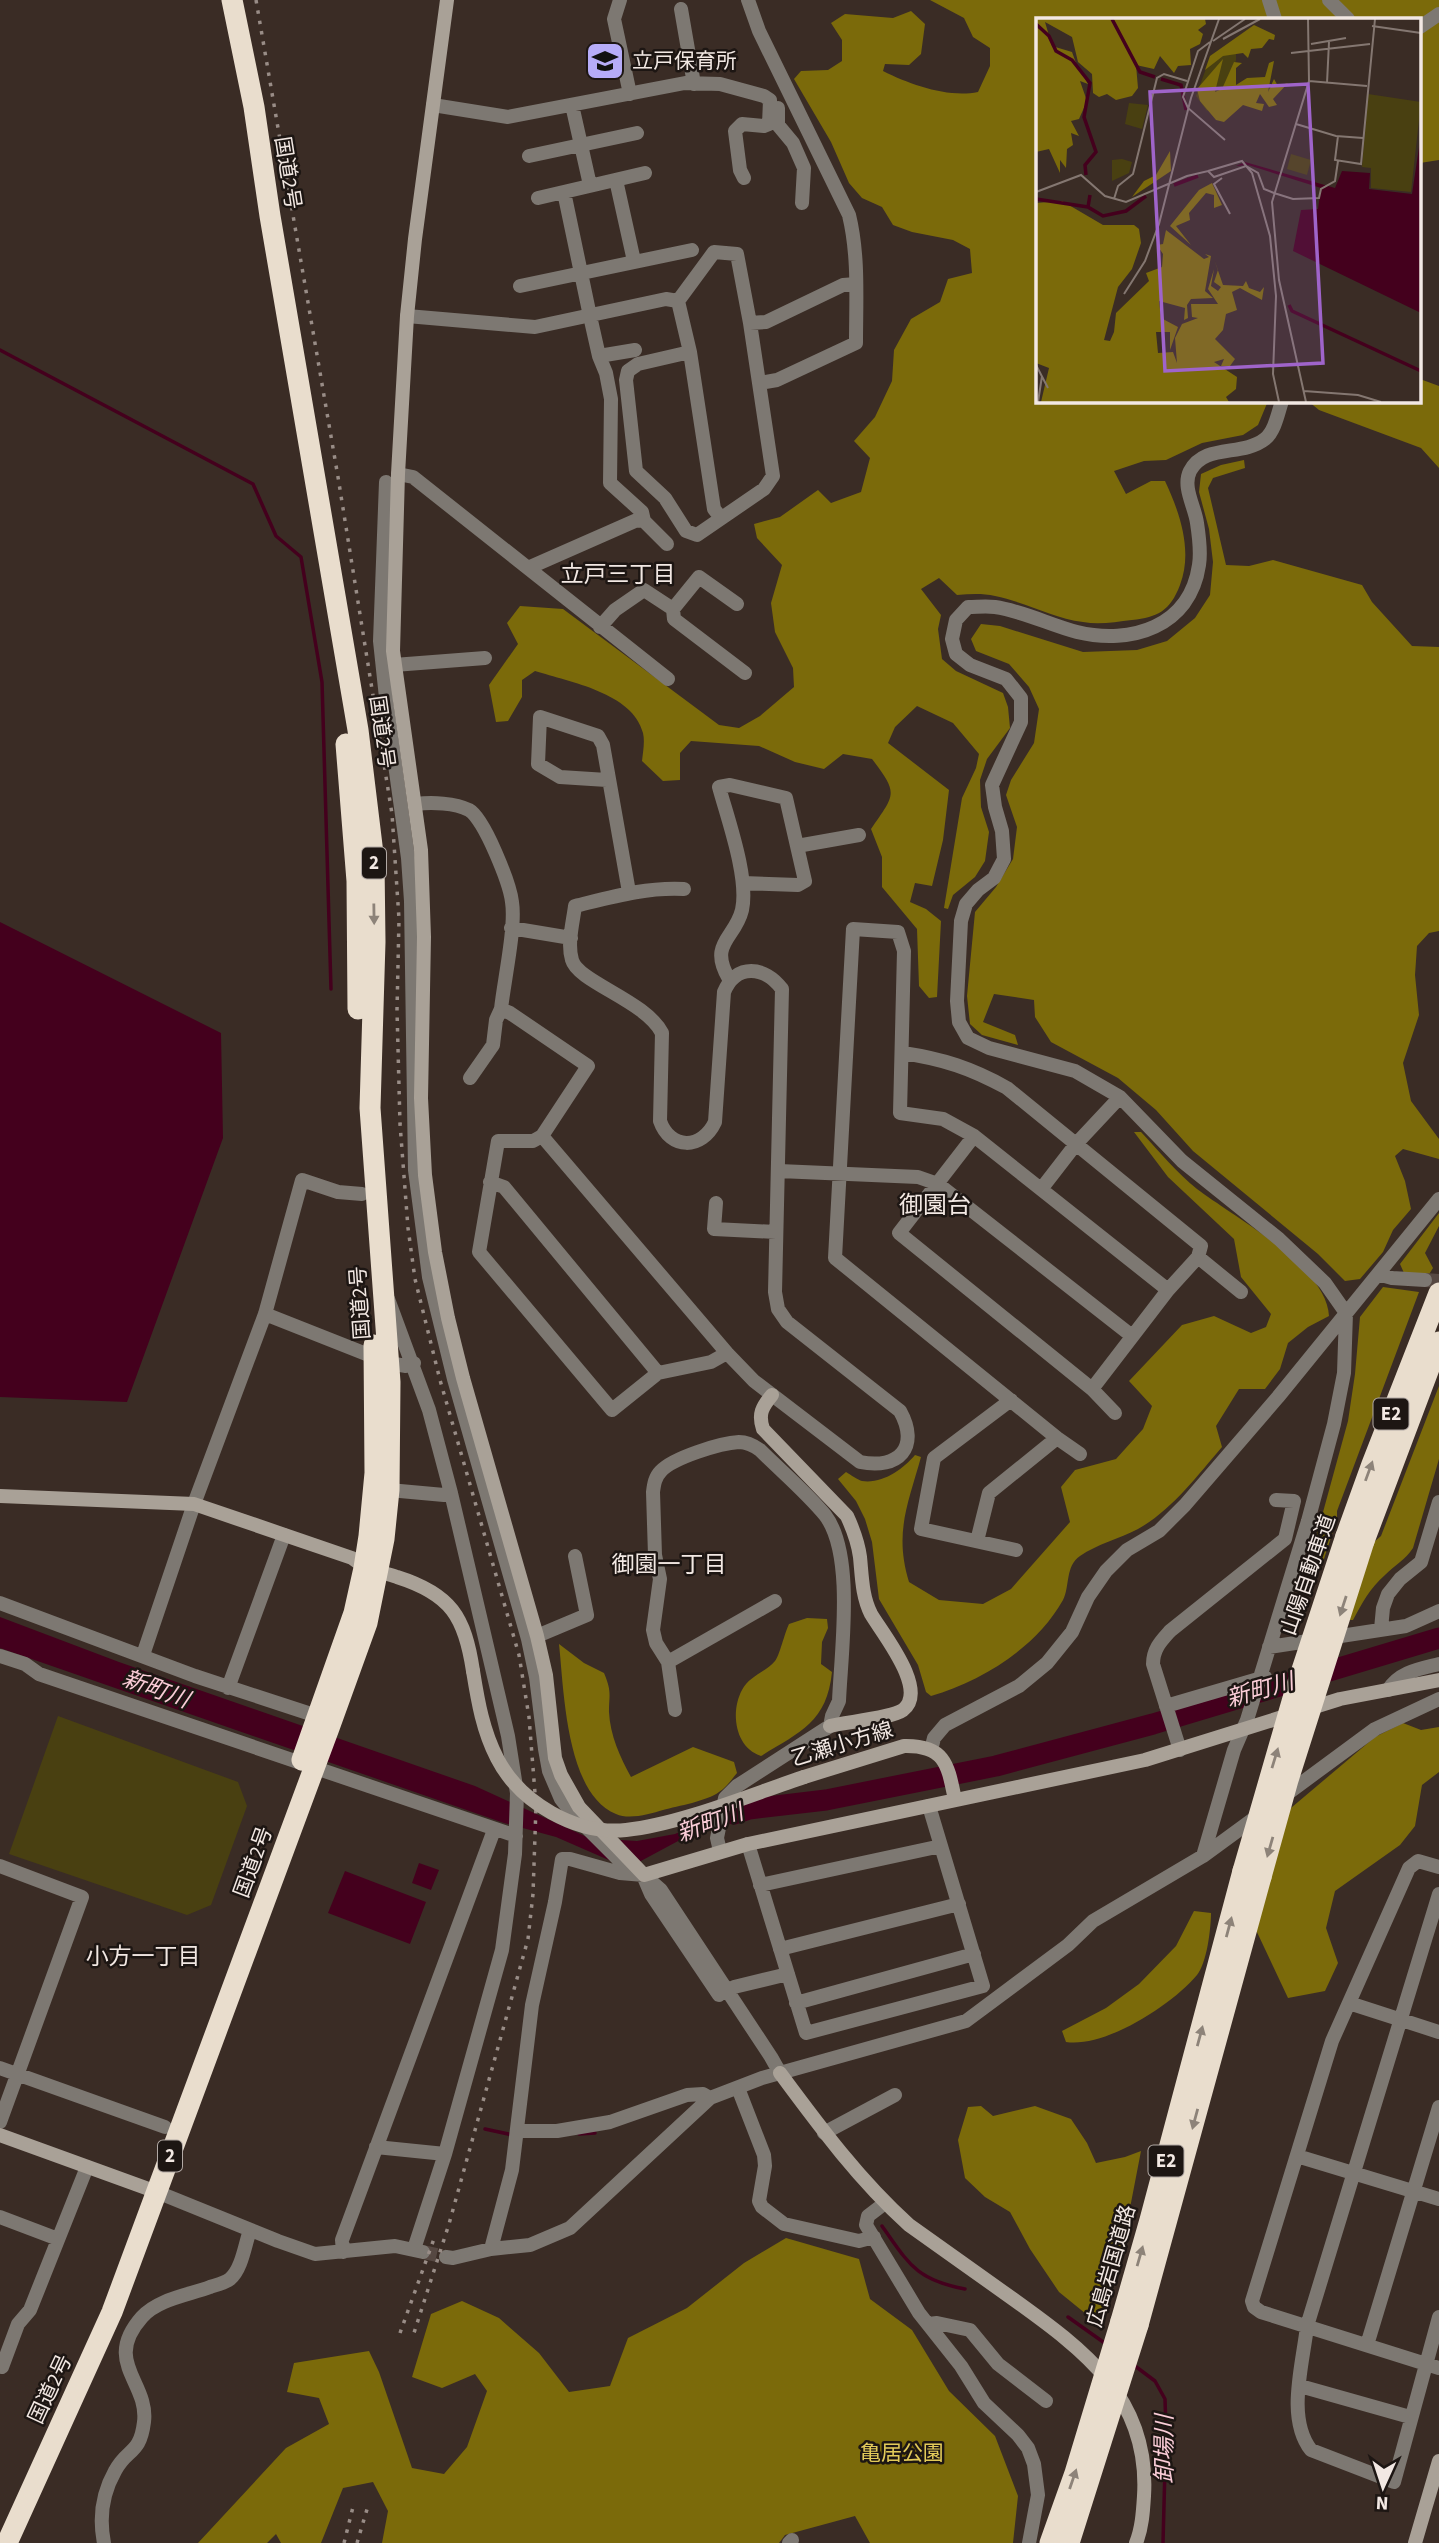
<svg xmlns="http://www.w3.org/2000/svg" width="1439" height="2543" viewBox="0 0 1439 2543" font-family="'Source Sans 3','Noto Sans JP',sans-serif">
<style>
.green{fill:#494011}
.forest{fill:#7b6a0a}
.water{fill:#44001d}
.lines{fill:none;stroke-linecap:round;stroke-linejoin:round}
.stream{stroke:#44001d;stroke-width:3.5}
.river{stroke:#44001d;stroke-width:21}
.street-tunnel{stroke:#564842;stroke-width:14;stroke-dasharray:14 7;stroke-linecap:butt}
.street{stroke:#7d7872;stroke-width:14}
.secondary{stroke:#a9a197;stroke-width:14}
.highway{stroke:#e9ddcd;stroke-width:21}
.rail{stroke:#998d87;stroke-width:3.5;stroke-dasharray:3.5 7;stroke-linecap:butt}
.secondary-bridge{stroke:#a9a197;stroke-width:14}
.highway-bridge{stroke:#e9ddcd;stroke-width:21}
.oneway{fill:#8d8379}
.labels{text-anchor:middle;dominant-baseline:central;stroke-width:5;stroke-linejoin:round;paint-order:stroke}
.shield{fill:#1d1613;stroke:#b2a9a5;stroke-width:2}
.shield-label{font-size:19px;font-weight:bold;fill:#f2e8e3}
.poi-label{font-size:21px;fill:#f2e8e3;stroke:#1d1613;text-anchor:start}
.street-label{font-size:21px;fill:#f2e8e3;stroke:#1d1613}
.park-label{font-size:21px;fill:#e3cb5a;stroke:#1d1613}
.neighbourhood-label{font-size:23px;fill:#f2e8e3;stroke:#1d1613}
.water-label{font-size:23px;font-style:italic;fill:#fbcdd8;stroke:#1d1613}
.quarter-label{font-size:24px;fill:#f2e8e3;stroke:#1d1613}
.inset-river{fill:none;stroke:#44001d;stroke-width:3.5}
.inset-road{fill:none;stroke:#847771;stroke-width:2}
.view{fill:#9f64ca;fill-opacity:0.15;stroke:#9f64ca;stroke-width:3.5}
.inset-edge{fill:none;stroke:#f2e8e3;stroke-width:3.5}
</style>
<rect width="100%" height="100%" fill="#3a2c25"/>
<!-- green -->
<path class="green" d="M58 1716 238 1782 247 1806 211 1905 187 1915 9 1854Z"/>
<!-- forest -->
<path class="forest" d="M930 0H1439V160L1420 163V19H1038V401H1268L1258 425 1243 435 1202 443 1166 460 1144 461 1114 471 1126 494 1151 481H1165C1180 513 1193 551 1180 585 1170 611 1158 617 1132 620 1115 622 1099 625 1083 622 1053 618 1025 602 995 596 982 593 970 594 957 595L939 578 921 589 941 615 938 629 942 659 956 671 1003 693 1008 707 1010 728 987 759 980 780 981 807 989 832 985 861 975 877 953 895 948 909 944 908 962 798 976 768 979 754 953 723 917 706 895 727 888 743 949 790 943 840 932 886 915 883 910 902 926 909 941 921 937 997 929 998 919 986 917 929 882 887V857L871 829C895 794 899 794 872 759L843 754 824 769 795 762 759 746 691 741 680 753V780L663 781 642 761C643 752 645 741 643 733 633 693 570 682 535 671L522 680V697L508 721 496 722 489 685 518 644 507 623 520 606 563 609 719 725 739 728 760 716 794 687 793 668 775 632 771 603 782 565 757 538 754 524 780 517 818 490 831 503 861 492 870 458 854 441 875 417 892 381 894 350 911 319 940 302 948 279 972 273 970 249 953 240 912 232 893 225 882 207 862 198 849 183 831 142 794 79 801 71 828 70 842 61V40L831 23 845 14 893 18 911 11 925 24 921 54 909 65 885 64 883 71C911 85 948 98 978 92L990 66V48L973 37 964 18Z
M1420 379 1439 386V468L1421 448 1319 410 1308 401H1420Z
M1244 460 1245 468 1213 478 1208 488 1226 565 1249 566 1273 560 1362 585 1372 602 1412 646 1439 647V931L1429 933 1417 946 1415 975 1419 1015 1403 1063 1411 1101 1439 1139V1159L1403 1149 1395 1156 1405 1181 1411 1209 1393 1230 1383 1252 1360 1279 1345 1281 1318 1254 1193 1151 1156 1110 1118 1078 1051 1042 1035 1017 1034 1000 994 994 983 1022 1015 1035 1018 1045 982 1035 970 1024 967 996 975 912 996 887 1013 859 1017 827 1006 795 1011 780 1034 743 1039 709 1029 687 1009 664 976 651 971 639 981 624 1000 626 1083 652 1137 650 1167 641 1195 618 1210 595 1213 562 1209 529 1199 492 1201 474 1221 465Z
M1134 1132H1141C1159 1151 1177 1173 1197 1189 1234 1217 1327 1267 1329 1316L1308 1327 1288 1343 1280 1369 1265 1389H1239L1216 1426 1222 1447C1197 1476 1172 1510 1138 1529 1119 1539 1097 1544 1080 1556 1065 1566 1070 1587 1063 1600 1036 1648 982 1681 931 1696L926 1692 918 1665 879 1599 872 1542 865 1519 856 1501 838 1479 846 1472C851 1475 858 1480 862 1481 883 1484 903 1469 915 1455L921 1457C908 1504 894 1533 909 1582L939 1600 983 1604 1011 1589 1070 1522 1061 1487 1075 1470 1116 1459 1143 1429 1152 1406 1129 1381 1182 1325 1214 1316 1251 1333 1266 1327 1271 1314 1241 1277 1234 1239 1168 1177Z
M1439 1213V1226L1425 1253 1433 1268 1428 1276 1404 1273 1400 1264Z
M1383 1287 1419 1292 1337 1511V1519L1322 1565 1314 1545 1348 1421 1355 1374 1360 1317Z
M1439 1386V1459L1413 1548C1405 1560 1395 1565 1385 1575 1370 1588 1362 1603 1353 1620H1349L1374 1542 1381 1536Z
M807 1618 827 1619 828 1628 822 1642 821 1664 832 1672C827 1722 800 1732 761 1756 735 1748 730 1712 742 1690 749 1676 766 1672 775 1661 779 1657 785 1632 789 1624Z
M559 1644 584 1663 604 1673C612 1692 609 1694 609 1712 610 1735 620 1757 631 1777L693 1747 734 1762 737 1773C732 1779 726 1788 719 1792 707 1801 678 1806 663 1810 650 1814 629 1820 616 1814 566 1794 564 1691 559 1644Z
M1403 1723 1421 1730 1439 1727V1772L1422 1785 1415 1826 1400 1845 1335 1891 1326 1928 1338 1963 1325 1991 1288 1998 1256 1930 1285 1813 1375 1737Z
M1194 1911 1211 1913C1211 1928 1207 1963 1197 1975 1172 2005 1105 2048 1066 2042L1062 2031 1106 2008 1139 1984 1176 1946Z
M981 2106 993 2116 1035 2106 1071 2119 1087 2143 1096 2163 1125 2157 1141 2151 1124 2239 1104 2322 1091 2318 1059 2292 1030 2249 1010 2212 985 2197 965 2178 958 2140 968 2107Z
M786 2238 859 2259 870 2299 912 2330 949 2391 995 2436 1018 2496 1013 2543H870L855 2516 785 2535 779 2543H382L388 2511 373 2482 343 2488 321 2543H281L276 2534 267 2543H198L286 2448 329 2424 319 2398 287 2392 294 2363 369 2351 379 2372 412 2468 444 2474 467 2447 487 2391 475 2374 442 2388 412 2377 431 2314 462 2301 499 2318 539 2353 569 2392 610 2386 628 2338 687 2308 744 2263Z"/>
<!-- water -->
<path class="water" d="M0 922 221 1033 223 1138 127 1402 0 1397Z
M0 1617 119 1662 475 1786 589 1838 637 1841 675 1834 710 1818 747 1807H763L740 1813 726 1821 693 1833 639 1862 611 1861 556 1837 504 1823 0 1648Z
M419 1863 439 1870 431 1890 412 1883Z
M345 1871 426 1902 410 1944 328 1913Z"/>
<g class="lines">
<!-- stream -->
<path class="stream" d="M0 350 253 484 276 536 301 557 322 682 331 989
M485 2129 513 2135
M579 2134 595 2133
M882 2226C909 2264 916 2280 965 2289
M1068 2317 1106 2344
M1135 2366 1155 2381 1165 2399 1166 2430 1163 2543"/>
<!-- river -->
<path class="river" d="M734 1814 749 1809 826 1800 996 1766 1153 1724 1439 1638"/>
<!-- street-tunnel -->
<path class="street-tunnel" d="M1425 1280 1439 1281
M423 2252 446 2257"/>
<!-- street -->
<path class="street" d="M620 0 614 19 630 94
M748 0 759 31 849 215C859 256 856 300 856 343L777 380 760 383
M1269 0 1275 19
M1329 0 1348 19
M681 9 694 84
M1420 27 1439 14
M433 105 508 117 685 83 720 84 764 96 770 100 769 124 764 126 742 124 735 131 740 170 744 178
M572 105 590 185
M778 108V125L793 143 804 168 802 203
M529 156 637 133
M616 180 634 261
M564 192 590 316 599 356 606 373 611 399 610 483 642 512 644 521
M538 198 645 173
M520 286 692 250
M678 301 714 252 737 254 750 323 773 476 764 489 697 535 686 531 665 498 636 471 626 380 628 371 638 364 690 352
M407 316 535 327 666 299 678 301 690 352 714 509 721 518
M750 323 766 322 843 285 856 284
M599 356 635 350
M398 474 413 477 668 679
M386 482 380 641 387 707 408 858 411 901 415 1170 429 1277 454 1379 528 1639 536 1677 545 1749 549 1771 561 1799 572 1813 623 1864
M528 568 637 520 644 521 667 544
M737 604 699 577 673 609 674 619 745 673
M600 627 615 610 644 590 673 609
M394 665 485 658
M607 780 560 777 538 764 540 717 598 736 603 745 629 892
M416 804C432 802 455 803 469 810 484 818 510 884 512 902 516 927 504 981 501 1009L496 1020 493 1045 470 1078
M797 846 859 835
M511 928 571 938
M729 979C708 943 735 939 742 910 749 878 728 820 719 787L730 785 786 798 805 881 798 885 743 883
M501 1009 510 1013 588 1066 542 1136 533 1141H498L479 1252 612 1410 658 1373 711 1362 727 1353
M903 1053C943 1059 971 1068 1007 1088L1201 1246 1198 1257 1168 1290 1092 1389
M542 1136 727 1353 754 1381 860 1462C899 1470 920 1447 900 1411L787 1322 778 1309 775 1292 782 989C765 966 736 963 724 992L715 1122C702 1150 670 1150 660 1121L662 1033C646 1001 578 982 572 960 567 944 573 922 575 906 612 897 646 887 684 889
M974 1136 899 1233 1092 1389 1115 1413
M779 1171 918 1177 938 1184 1132 1336
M490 1182 504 1187 658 1373
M1042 1188 1076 1144 1120 1097
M716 1203 714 1229 776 1232
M1198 1257 1241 1292
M1378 1274 1392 1278 1425 1280
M388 1299 429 1410 451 1493 508 1736 517 1793 515 1854 502 1950 445 2154 414 2249
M265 1314 389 1363 406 1366 414 1363
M1011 1400 934 1458 921 1529 1016 1550
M1080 1454 1057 1438 835 1258 853 929 898 932 904 951 900 1113 943 1119 974 1136 1168 1290
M389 1490 444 1495 451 1493
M977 1541 989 1493 1057 1438
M0 1603 195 1676 317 1716
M1381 1629 1383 1608 1388 1594 1400 1579 1421 1562 1439 1502
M537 1636 587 1615 575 1556
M1269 1647 1406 1626 1439 1611
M143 1655 194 1504 265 1314 302 1180 338 1192 362 1194
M0 1656 25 1664 39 1674 516 1836
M668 1662 675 1710
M228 1688 284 1535
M1388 1690C1399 1672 1419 1669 1439 1664
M1166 1706 1265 1677
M931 1750 934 1738 945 1725 1019 1686 1047 1663 1072 1632 1088 1597 1106 1571 1127 1550 1159 1531 1185 1505 1278 1397 1439 1199
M1180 1750 1153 1664C1153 1649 1161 1641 1170 1631L1285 1539 1294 1501 1276 1500
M1284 1796 1375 1729 1439 1699
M748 1844 806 2033 983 1986 929 1806
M720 1851 717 1838 725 1798 737 1786 830 1726 832 1716 839 1701C841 1652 855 1554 825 1515 806 1492 781 1471 760 1450 753 1445 747 1442 739 1442 720 1443 673 1458 661 1471 655 1477 654 1484 653 1492L655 1555 660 1579 653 1630 656 1643 668 1662 775 1601
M1203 1856 1234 1750 1247 1720 1308 1521 1334 1424 1344 1373 1346 1313 1325 1283 1279 1239 1182 1161 1120 1097 1075 1071 989 1048 968 1038 959 1022 957 1001 961 921 966 904 978 890 994 878 1004 859 1002 831 995 807 992 785 1021 722V698L1006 679 970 665 956 654 952 639 956 620 968 607C977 607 986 606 995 607 1023 611 1050 625 1077 632 1131 645 1190 627 1199 565 1201 553 1199 536 1197 523 1195 507 1182 487 1190 471 1205 443 1242 457 1265 439 1275 431 1278 413 1282 401
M0 1866 82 1897 0 2122
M1439 1867 1418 1861 1409 1868 1332 2041 1252 2301 1254 2307 1261 2312 1439 2368
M645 1880 651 1894 719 1995
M760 1885 941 1846
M1439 1894 1307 2326C1303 2364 1286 2418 1311 2450L1394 2482 1439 2317
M780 1949 959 1904
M728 1991 734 1987 788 1974
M796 2003 974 1954
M1349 2003 1439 2032
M0 2068 165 2127
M738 2088 764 2155 765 2166 759 2201 762 2207 784 2224 859 2241 874 2237
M518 2131H557L610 2122 687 2095 703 2094 710 2098
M824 2133 895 2095
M376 2147 445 2154
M1297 2156 1439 2199
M157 2192 278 2241 315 2254 395 2246 423 2252
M885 2203 868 2216 866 2225 919 2313 961 2366 984 2403 1018 2435 1028 2448 1034 2464 1038 2495 1029 2543
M0 2217 58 2239
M491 2249 512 2170 532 2005 555 1902 562 1859H570L620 1873 644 1875 661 1890 771 2057 780 2073
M343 2252 342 2240 494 1830
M446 2257 453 2258 491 2249 530 2245 570 2228 710 2098 762 2078 966 2021 1068 1945 1093 1921 1203 1856 1259 1815
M929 2324 937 2323 970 2330 998 2364 1046 2401
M1367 2345 1439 2107
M0 2366 2 2367 18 2324 30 2310 87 2167
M1300 2386 1410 2417
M104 2543C99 2518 102 2494 115 2471 127 2448 140 2455 144 2422 149 2382 102 2362 142 2317 158 2299 189 2295 210 2287 216 2285 225 2283 230 2279 242 2269 245 2244 250 2230
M789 2543 792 2540"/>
<!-- secondary -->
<path class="secondary" d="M447 0 415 239 407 316 398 474 393 651 421 850 424 937 421 1098 425 1175 435 1252 448 1318 463 1378 537 1636 546 1675 555 1758 561 1775 579 1807 644 1875 748 1844 1145 1760 1340 1699 1439 1680
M772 1395C762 1407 758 1414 763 1429L847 1516C853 1529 858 1542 860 1557 862 1577 862 1596 871 1614 882 1633 929 1690 903 1710 892 1718 846 1722 830 1726
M0 1496 194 1504 352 1558C366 1570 380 1571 397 1577 451 1594 465 1617 473 1671
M804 1777 904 1746C946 1745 948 1766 955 1800
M780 2073C820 2127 859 2180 909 2225 944 2250 978 2274 1013 2299 1084 2350 1150 2398 1144 2496 1143 2512 1142 2528 1136 2543
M0 2135 157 2192
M1415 2543 1439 2461"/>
<!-- highway -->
<path class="highway" d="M346 744 357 881 358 1009
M1346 1536 1372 1464 1439 1293
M1364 1541 1439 1342
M302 1760 354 1613 364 1568 369 1536 375 1473 374 1345
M1121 2321 1150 2220 1243 1871
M1138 2325 1261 1877
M7 2543 112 2312 329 1728 367 1623 384 1539 389 1490 390 1382 370 1108 375 942 374 862 358 730 270 216 254 107 232 0"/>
<!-- rail -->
<path class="rail" d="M256 0 338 477 392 814 399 919 397 1010 400 1124 408 1228 415 1279 440 1380 519 1655 529 1717 536 1806 533 1894 528 1939 449 2224 413 2336
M400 2333 435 2236
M344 2543 354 2503
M357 2543 368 2506"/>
<!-- secondary-bridge -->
<path class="secondary-bridge" d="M473 1671C478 1702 483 1731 497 1758 520 1803 576 1835 626 1830 681 1824 750 1795 804 1777"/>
<!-- highway-bridge -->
<path class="highway-bridge" d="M1243 1871 1296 1688 1346 1536
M1261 1877 1288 1780 1364 1541
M1050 2543 1075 2473 1121 2321
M1069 2543 1138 2325"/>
</g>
<!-- one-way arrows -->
<defs><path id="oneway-solid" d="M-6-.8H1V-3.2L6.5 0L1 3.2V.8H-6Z" transform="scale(1.75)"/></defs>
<g class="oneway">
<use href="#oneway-solid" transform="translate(374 914) rotate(89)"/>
<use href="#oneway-solid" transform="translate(1369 1471) rotate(-70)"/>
<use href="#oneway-solid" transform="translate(1343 1606) rotate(108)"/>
<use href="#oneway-solid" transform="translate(1275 1758) rotate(-73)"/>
<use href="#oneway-solid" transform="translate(1270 1847) rotate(106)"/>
<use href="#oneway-solid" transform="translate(1229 1927) rotate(-75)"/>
<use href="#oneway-solid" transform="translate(1200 2036) rotate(-75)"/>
<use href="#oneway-solid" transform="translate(1195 2119) rotate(105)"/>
<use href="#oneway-solid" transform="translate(1140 2256) rotate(-74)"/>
<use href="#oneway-solid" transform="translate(1073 2479) rotate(-71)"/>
</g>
<!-- icons -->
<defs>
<symbol id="school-square" viewBox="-11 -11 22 22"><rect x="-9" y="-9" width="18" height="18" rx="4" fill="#b6acf8" stroke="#1d1613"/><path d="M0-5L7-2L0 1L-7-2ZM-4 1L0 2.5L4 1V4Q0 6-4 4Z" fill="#111"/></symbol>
</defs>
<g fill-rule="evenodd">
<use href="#school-square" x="583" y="39" width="44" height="44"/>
</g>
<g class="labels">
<!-- shield labels -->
<g class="shield">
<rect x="362" y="847.5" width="24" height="31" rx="5"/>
<rect x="1373.5" y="1398.5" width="35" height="31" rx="5"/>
<rect x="158" y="2140.5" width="24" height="31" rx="5"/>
<rect x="1148.5" y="2145.5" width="35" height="31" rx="5"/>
</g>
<g class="shield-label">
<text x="374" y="863">2</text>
<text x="1391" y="1414">E2</text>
<text x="170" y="2156">2</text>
<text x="1166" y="2161">E2</text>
</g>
<!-- poi labels -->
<g class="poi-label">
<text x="632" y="61">立戸保育所</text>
</g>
<!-- street labels -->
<g class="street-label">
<text transform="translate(288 173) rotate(81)">国道2号</text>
<text transform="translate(382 732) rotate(82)">国道2号</text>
<text transform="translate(360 1303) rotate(-94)">国道2号</text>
<text transform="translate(1308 1575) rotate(-71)">山陽自動車道</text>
<text transform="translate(842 1744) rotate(-17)">乙瀬小方線</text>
<text transform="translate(253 1862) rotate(-70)">国道2号</text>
<text transform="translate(1111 2266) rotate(-74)">広島岩国道路</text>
<text transform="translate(50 2389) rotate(-65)">国道2号</text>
</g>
<!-- park labels -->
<g class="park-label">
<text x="902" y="2453">亀居公園</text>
</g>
<!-- neighbourhood labels -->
<g class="neighbourhood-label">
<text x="618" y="574">立戸三丁目</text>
<text x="669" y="1564">御園一丁目</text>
<text x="143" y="1956">小方一丁目</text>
</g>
<!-- water labels -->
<g class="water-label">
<text transform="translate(156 1689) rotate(20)">新町川</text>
<text transform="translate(1260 1690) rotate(-16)">新町川</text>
<text transform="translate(710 1823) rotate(-20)">新町川</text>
<text transform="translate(1164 2449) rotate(-90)">卸場川</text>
</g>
<!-- quarter labels -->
<g class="quarter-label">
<text x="935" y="1205">御園台</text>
</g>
</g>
<!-- overview -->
<g transform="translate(1036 18)">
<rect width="385" height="385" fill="#3a2c25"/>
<path d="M181 35 200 36V42L194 70 171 93 160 78 175 37ZM332 76 385 84 375 174 335 170V150L326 149ZM93 85 112 87 106 111 89 106ZM255 136 275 142 271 157 251 151ZM86 141 96 144 93 155 76 163V142Z" fill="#494011"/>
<path d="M0 1H169L170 6 162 12 167 16 164 26 154 31 155 47 142 48 138 55 124 38 118 51 100 47 102 70 96 78 80 82 71 76 63 79 57 75 56 56 42 44 36 19 9 4 16 28 36 34 40 45 52 66 44 63 51 83 43 101 35 103 43 118 35 115 37 127 31 131 30 150 24 142V155L13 131 0 134ZM218 7 239 17 238 22 233 21 226 30 215 31 212 40 207 35 187 38 169 52 174 38ZM187 41 179 74 186 71 198 44 206 45 200 50V67L211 60 229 59 233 45 238 43 232 74 238 61 242 68 252 65 237 81 241 87 233 89 224 76 220 85 228 86 226 93 207 87 188 104 180 102 164 83 161 71ZM134 133 135 153 96 179 108 163 120 157ZM176 165 186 187 178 190V177L170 175 153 195 154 202 140 208 155 227 134 208 163 172ZM26 183 67 207H98L103 211 105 225 96 251 82 269 68 322 74 323 78 314 80 295 113 263 110 255 126 249 127 236 121 227 127 226 130 212 168 241 173 239 169 236 175 238 169 273 177 280 155 281 151 287 152 300 148 302 149 290 123 283 125 300 142 309 134 332V314H120L122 335 137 334 141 345 139 320 146 306 162 300 156 299 155 286H182L172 271 178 251 175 268 182 273 185 269 178 264 182 252 178 241 187 267 207 268 210 263 213 270 224 274 228 269 226 282 204 270 196 274 201 292 190 296 187 312 179 321 199 341 194 348H185L188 341 178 344 201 359 200 371 190 379 193 384H5L13 350 0 345V185Z" fill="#7b6a0a"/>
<path d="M385 116V295L257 233 265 192 282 191 285 170 212 147 200 148 209 144 299 170 306 153 334 155 333 171 376 176Z" fill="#44001d"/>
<path class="inset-river" d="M76 1 104 54 119 59M0 6 13 18 20 33 36 42 54 65 48 99 60 134 49 147 50 157M125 61 145 67 150 92M138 167 162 158M54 177 52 189 67 198 90 193 110 178M0 181 52 189M253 287 256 293 385 353"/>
<path class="inset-road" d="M336 8 385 15M187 21 224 1M177 23 209 1M174 24 162 33 147 79 152 90 189 122M275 26 310 20M255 35 334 26M273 63 331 68M291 65 293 24M260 106 300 118 327 120M302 118 299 142 325 146 339 1M172 153 206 143 216 155 234 218 240 278 237 356 243 384M186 160 178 166 194 196M0 174 45 157 69 178 90 184 151 158 172 153 178 159 210 148 222 155 228 171 238 175M238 175 257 181 283 180 285 171 299 163 302 143M78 181 82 168 97 156 121 60 128 56 151 63M88 276 109 243 123 206 155 80 183 1M0 347 12 370M268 373 322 377 345 384M2 384 6 358M270 384 243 262 236 184 273 63 272 1"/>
<path class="view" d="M272 66 287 345 129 353 114 74Z"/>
<rect width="385" height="385" class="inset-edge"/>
</g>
<!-- north arrow -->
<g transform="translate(1383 2487) rotate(183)" stroke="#1d1613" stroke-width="5" paint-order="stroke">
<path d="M0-5L12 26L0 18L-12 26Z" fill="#f2e8e3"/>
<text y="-10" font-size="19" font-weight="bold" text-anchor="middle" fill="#f2e8e3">N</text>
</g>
</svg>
